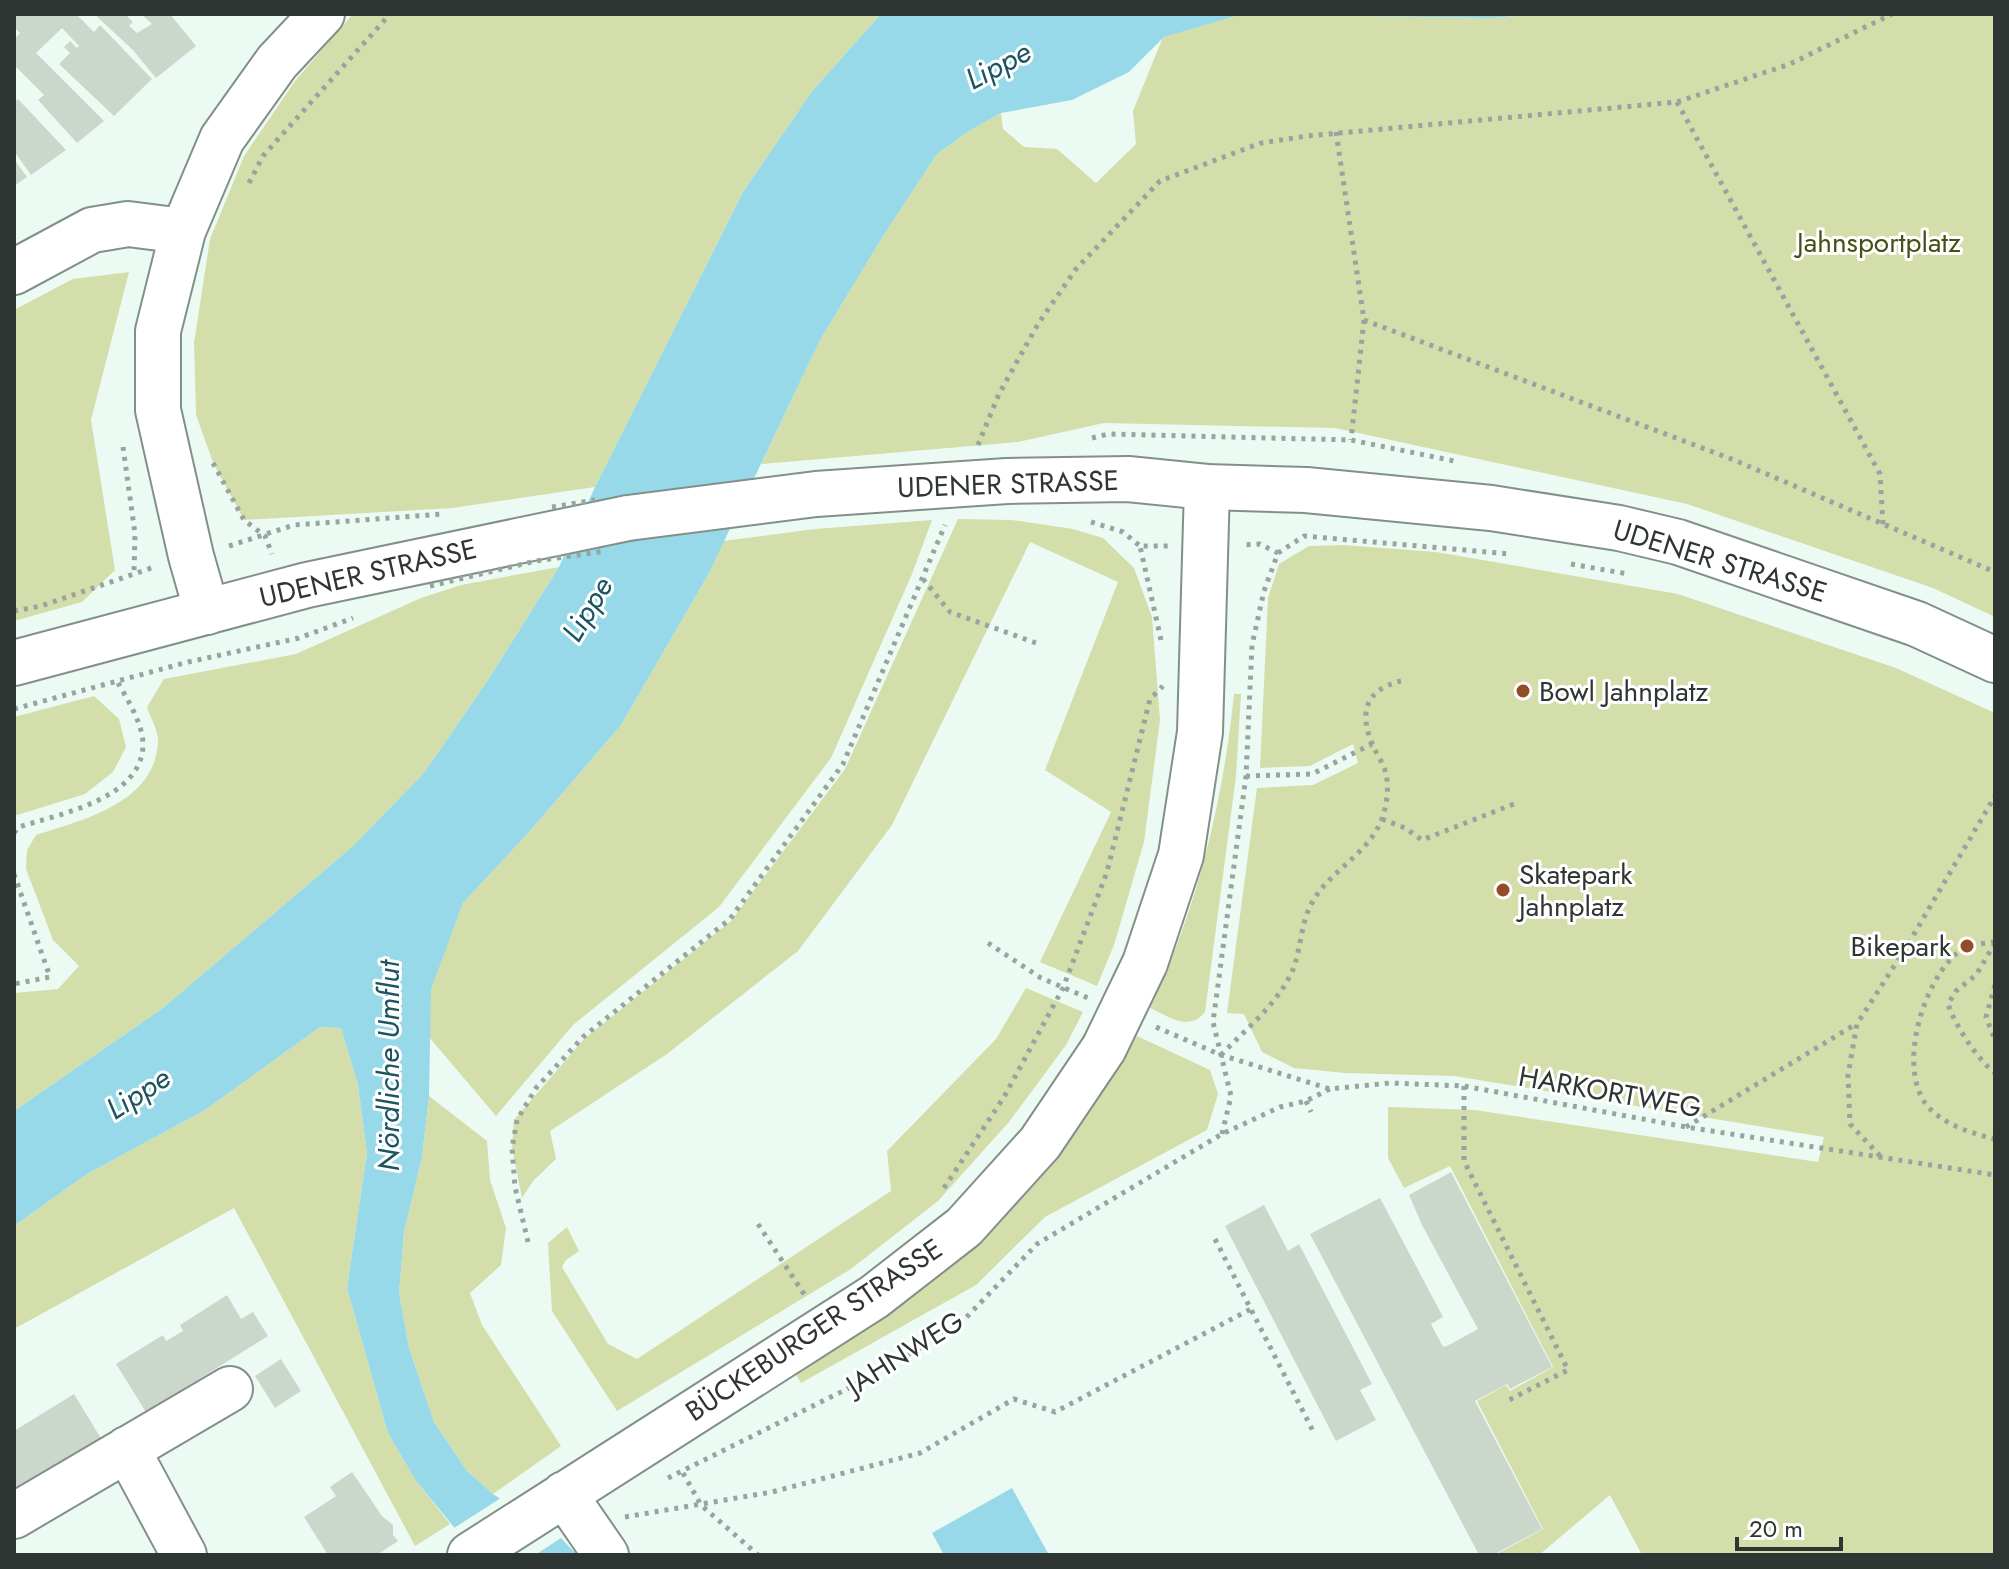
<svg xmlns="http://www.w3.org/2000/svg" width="2009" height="1569" viewBox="0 0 2009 1569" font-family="Jost,sans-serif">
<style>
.green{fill:#d3deab}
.water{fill:#97d9e9}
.pier{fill:#ebfbf4}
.building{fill:#ccd7cb}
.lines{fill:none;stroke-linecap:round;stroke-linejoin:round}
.minor-casing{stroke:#829089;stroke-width:48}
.major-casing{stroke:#829089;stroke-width:48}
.path{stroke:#98a49f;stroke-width:5;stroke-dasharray:4 6;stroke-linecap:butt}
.minor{stroke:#fff;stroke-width:44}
.major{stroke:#fff;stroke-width:44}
.minor-bridge-casing{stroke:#829089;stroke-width:48;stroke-linecap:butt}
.major-bridge-casing{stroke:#829089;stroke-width:48;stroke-linecap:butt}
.path-bridge{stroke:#98a49f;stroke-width:5;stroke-dasharray:4 6;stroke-linecap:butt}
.minor-bridge{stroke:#fff;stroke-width:44}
.major-bridge{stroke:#fff;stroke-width:44}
.poi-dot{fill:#934b28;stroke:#fff;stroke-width:3}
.labels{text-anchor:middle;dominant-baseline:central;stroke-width:6;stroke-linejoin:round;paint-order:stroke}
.park-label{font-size:28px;fill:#464f16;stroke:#fff}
.street-label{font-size:28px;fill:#2f3533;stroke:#fff}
.poi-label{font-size:28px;fill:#2f3533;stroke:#fff;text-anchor:start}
.water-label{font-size:30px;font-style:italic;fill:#1c545f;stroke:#fff}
</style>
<rect width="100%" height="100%" fill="#ebfbf4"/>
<!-- green -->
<path class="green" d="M353 14H881L813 90 743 192 595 487 452 508 244 520 214 465 196 415 194 343 210 239 244 156 295 81Z
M1243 14 1491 18 1543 14H1995V617L1933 588 1687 504 1335 428 1104 423 1018 442 761 464 820 340 885 233 937 154 969 131 1001 113 1003 129 1024 147 1057 149 1096 183 1136 144 1133 111 1163 37Z
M129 272 91 420 115 570 82 602 14 621V310L73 279Z
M958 519 1012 520 1073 529 1103 538 1134 568 1152 617 1160 720 1144 842 1114 945 1097 986 1040 962 1111 812 1045 770 1118 582 1030 542 892 825 798 951 667 1054 550 1131 556 1159 533 1181 522 1198 512 1148 514 1120 584 1039 731 921 845 769Z
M932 520 912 574 831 758 719 907 573 1025 496 1116 429 1037 430 989 463 903 530 831 621 725 708 575 723 541 815 529Z
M1344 545 1436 552 1678 594 1896 668 1995 713V1555H1642L1610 1495 1539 1555H1495L1543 1529 1477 1401 1506 1385 1510 1391 1553 1367 1450 1166 1404 1188 1388 1158V1107L1475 1110 1818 1162 1824 1137 1454 1076 1345 1073 1294 1068 1262 1052 1244 1014 1227 1013 1257 788 1313 785 1358 763 1353 744 1310 766 1260 768 1268 598 1279 564 1309 546Z
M559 567 488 680 424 773 353 846 163 1008 14 1111V993L58 989 79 966 53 940 26 869 27 850 36 835C83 820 155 803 158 742 159 732 150 717 147 707L164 679 296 654 421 598 461 585Z
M1234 694H1241L1236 776 1205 1012C1189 1032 1170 1017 1150 1008 1197 910 1223 802 1234 694Z
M94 696 119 719 126 747 113 772 85 794 14 816V717Z
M1026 988 1083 1012 1066 1045 1009 1122 938 1201 851 1269 617 1411 552 1311 548 1243 567 1227 579 1251 566 1260 562 1267 608 1344 637 1359 891 1191 887 1151 996 1039Z
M320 1027 341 1028 358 1085 367 1153 347 1288 388 1433 416 1481 450 1524 415 1546 234 1208 14 1329V1226L87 1174 205 1110Z
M1137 1036 1210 1070 1218 1094 1207 1130 1045 1217 976 1285 801 1383 794 1371 1121 1061Z
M429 1096 487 1141 490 1180 506 1228 501 1265 470 1293 482 1325 561 1446 493 1494 467 1471 434 1422 409 1348 399 1293 404 1232 422 1157Z"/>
<!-- water -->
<path class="water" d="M881 14H1543L1491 18 1243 14 1164 37 1129 72 1072 100 1001 113 969 131 937 154 885 233 820 340 708 575 621 725 530 831 463 903 431 989 429 1096 422 1157 404 1232 399 1293 409 1348 434 1422 467 1471 493 1494 560 1537 577 1555H477L416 1481 388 1433 347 1288 367 1153 358 1085 341 1028 320 1027 205 1110 87 1174 14 1226V1111L163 1008 353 846 424 773 488 680 559 567 595 487 743 192 813 90Z
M1012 1488 1049 1555H944L932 1533Z"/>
<!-- pier -->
<path class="pier" d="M504 1496 562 1534 564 1536 535 1555H471L451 1530Z"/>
<!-- building -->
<path class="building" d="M14 14H76L94 32 100 25 152 79 114 116 59 64 70 53 64 47 70 41 77 48 79 46 62 28 36 53 104 121 77 143 38 100 44 95 14 65V39L20 33 14 27Z
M94 14H125L133 22 129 26 137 33 152 24 141 14H170L196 46 156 78 132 49Z
M18 99 66 150 31 175 14 151V102Z
M14 159 27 177 14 186Z
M1451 1172 1552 1367 1510 1389 1507 1384 1475 1401 1542 1529 1493 1555H1479L1310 1234 1380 1198 1443 1317 1431 1324 1443 1347 1447 1346 1478 1329 1422 1225 1409 1195Z
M1264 1205 1288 1251 1299 1244 1372 1384 1360 1390 1376 1420 1336 1441 1225 1226Z
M227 1295 241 1319 253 1312 268 1336 146 1412 116 1364 163 1335 166 1341 183 1331 180 1325Z
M281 1359 301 1391 275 1408 255 1376Z
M74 1394 102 1440 14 1493V1431Z
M352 1472 382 1516 393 1525V1535L398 1541 377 1555H328L304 1517 336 1496 330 1487Z"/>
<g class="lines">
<defs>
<path id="minor" d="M14 272 92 230 128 224 183 231
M207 612 191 556 158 410V331L183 231 222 139 277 62 322 14
M1145 963 1181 855 1200 732 1207 487
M127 1449 184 1555
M564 1494 606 1555
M14 1516 230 1389
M470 1555 874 1297 964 1227 1040 1143 1104 1048"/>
<path id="major" d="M1007 481 1128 479 1207 487 1306 490 1491 508 1619 528 1678 542 1917 624 1995 660
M14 663 307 585 628 518"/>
</defs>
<!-- minor casing -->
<use href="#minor" class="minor-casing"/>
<!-- major casing -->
<use href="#major" class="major-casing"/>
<!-- path -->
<path class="path" d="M1677 102 1880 474 1883 525
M1336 132 1364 320 1351 440
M249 183 263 156 390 14
M1364 320 1734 460 1995 572
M1092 438 1108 434 1351 440 1459 462
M978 445 999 394 1038 324 1076 269 1160 181 1261 143 1307 136 1677 102 1790 64 1892 14
M123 447 135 534 134 573
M213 463 244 520 265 536 272 554
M1091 522 1123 532 1140 546
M229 546 294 525 443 514
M1278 553 1304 536 1510 554
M1571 564 1628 574
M923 579 950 612 1036 643
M14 611 41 606 154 567
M1161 640 1140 546H1169
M14 709 188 662 299 638 353 618
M1246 776 1312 774 1372 744
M1382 819 1405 828 1422 840 1519 802
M14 833 19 827C59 814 144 799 143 743 142 722 127 699 117 681
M14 874 50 977 14 984
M1995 942C1981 944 1965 945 1955 955 1922 985 1896 1071 1929 1108 1947 1126 1971 1133 1995 1139
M988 943 1041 978 1088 998
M1995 943 1976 975 1956 991 1948 1004C1955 1025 1977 1059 1995 1073
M1995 985 1986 1017 1995 1040
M1156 1027 1221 1055 1330 1089 1390 1083 1464 1086 1686 1127 1995 1175
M1221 1055C1245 1030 1274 1007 1290 976 1302 953 1299 924 1313 901 1331 869 1370 854 1383 816 1387 803 1389 788 1386 774 1384 764 1377 755 1373 746 1359 714 1364 690 1401 681
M1464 1086V1161L1568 1370 1507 1401
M1306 1101 1311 1112
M1686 1127 1856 1024
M1222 1134 1231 1096 1213 1022 1246 776 1252 645 1264 591 1278 553 1260 544 1243 545
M1880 1156 1850 1124 1848 1075 1857 1024 1907 946 1995 796
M944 1188 1004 1097 1063 988 1107 872 1150 699 1163 686
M758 1224 806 1297
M1215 1239 1313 1431
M528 1242 515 1187 512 1148 517 1120 536 1088 583 1037 730 919 843 764 945 525
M683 1473 701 1505 758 1555
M668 1478 847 1389 957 1327 1037 1244 1222 1134 1280 1107 1306 1101 1330 1089
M625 1517 772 1492 920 1453 1014 1399 1055 1412 1251 1309"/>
<!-- minor -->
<use href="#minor" class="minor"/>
<!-- major -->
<use href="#major" class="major"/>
<defs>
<path id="minor-bridge" d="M1104 1048 1145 963"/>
<path id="major-bridge" d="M628 518 816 494 1007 481"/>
</defs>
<!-- minor-bridge casing -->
<use href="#minor-bridge" class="minor-bridge-casing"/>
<!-- major-bridge casing -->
<use href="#major-bridge" class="major-bridge-casing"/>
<!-- path-bridge -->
<path class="path-bridge" d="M552 507 595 500
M430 586 536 561 606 551"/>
<!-- minor-bridge -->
<use href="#minor-bridge" class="minor-bridge"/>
<!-- major-bridge -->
<use href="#major-bridge" class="major-bridge"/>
</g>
<!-- markers -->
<g class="poi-dot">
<circle cx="1523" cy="691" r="8"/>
<circle cx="1503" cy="890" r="8"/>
<circle cx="1967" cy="946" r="8"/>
</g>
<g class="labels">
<!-- park labels -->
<g class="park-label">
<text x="1879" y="242">Jahnsportplatz</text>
</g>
<!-- street labels -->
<g class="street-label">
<text transform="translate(1008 484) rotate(-2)">UDENER STRASSE</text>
<text transform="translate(1720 561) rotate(17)">UDENER STRASSE</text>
<text transform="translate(368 573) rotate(-13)">UDENER STRASSE</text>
<text transform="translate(1610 1092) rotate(10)">HARKORTWEG</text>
<text transform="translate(814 1330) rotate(-34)">BÜCKEBURGER STRASSE</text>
<text transform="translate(905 1353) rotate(-32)">JAHNWEG</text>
</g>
<!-- poi labels -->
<g class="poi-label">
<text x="1539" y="691">Bowl Jahnplatz</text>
<text x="1519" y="874">Skatepark<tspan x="1519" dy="32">Jahnplatz</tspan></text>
<text x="1951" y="946" text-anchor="end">Bikepark</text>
</g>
<!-- water labels -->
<g class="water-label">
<text transform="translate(998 65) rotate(-28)">Lippe</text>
<text transform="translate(587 609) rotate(-59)">Lippe</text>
<text transform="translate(388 1066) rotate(-90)">Nördliche Umflut</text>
<text transform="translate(138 1093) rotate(-33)">Lippe</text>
</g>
</g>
<!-- border -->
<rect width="2009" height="1569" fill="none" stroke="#2f3533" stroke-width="32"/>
<!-- scale -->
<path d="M1737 1537v12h104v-12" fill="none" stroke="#2f3533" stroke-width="4"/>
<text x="1749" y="1537" font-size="24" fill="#2f3533" stroke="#ffffff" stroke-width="6" paint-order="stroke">20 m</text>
</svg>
